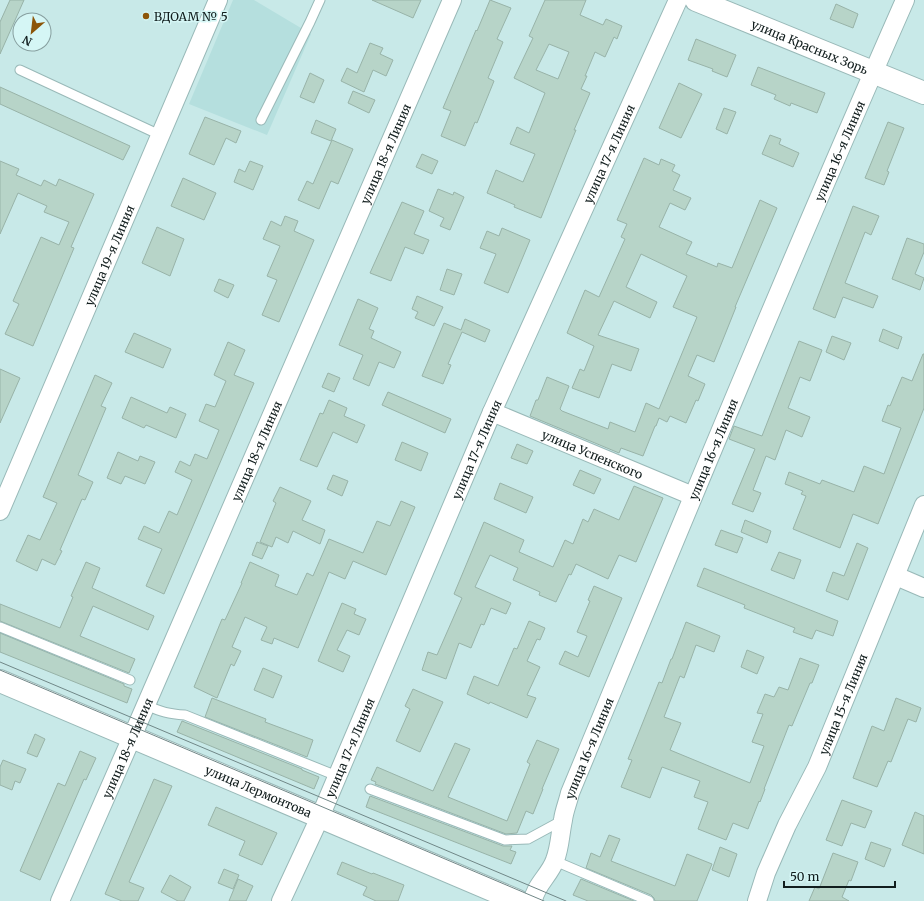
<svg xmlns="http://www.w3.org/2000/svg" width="924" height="901" viewBox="0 0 924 901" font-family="Merriweather,serif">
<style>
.built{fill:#b5dfde}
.building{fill:#b7d4c8;stroke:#98b3a8;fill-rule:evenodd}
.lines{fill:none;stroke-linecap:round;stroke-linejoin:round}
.service-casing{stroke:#99b9b8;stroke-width:11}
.minor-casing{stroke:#99b9b8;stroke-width:20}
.tertiary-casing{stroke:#99b9b8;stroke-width:24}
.secondary-casing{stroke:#99b9b8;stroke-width:24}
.service{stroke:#fff;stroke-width:9}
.minor{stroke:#fff;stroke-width:18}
.tertiary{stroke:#fff;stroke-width:22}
.secondary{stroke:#fff;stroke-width:22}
.tram{stroke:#708787;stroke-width:1}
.poi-dot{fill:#8c5509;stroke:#d5f6f5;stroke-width:1.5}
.labels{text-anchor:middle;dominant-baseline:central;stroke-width:3;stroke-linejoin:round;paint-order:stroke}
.poi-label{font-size:12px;fill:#111d1d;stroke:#d5f6f5;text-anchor:start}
.street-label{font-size:12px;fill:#111d1d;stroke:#d5f6f5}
</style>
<rect width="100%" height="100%" fill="#c8e9e8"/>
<!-- built -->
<path class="built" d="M233 0H254L311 34 267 135 189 104Z"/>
<!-- building -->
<path class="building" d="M10 0H24L0 54V22Z
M372 0H421L413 18Z
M490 0 511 8 497 39 503 42 488 78 494 81 477 123 475 122 465 146 441 136 451 111 443 108 476 30 477 31Z
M545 0H586L580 15 603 25 606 19 622 26 617 39 614 37 605 57 595 52 585 76H587L581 89 590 93 574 130H576L567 152 541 218 514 207 515 205 487 193 496 170 523 182 535 154 510 144 517 127 529 133 545 93 514 78 533 38 529 36ZM549 44 569 52 558 79 536 70Z
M836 4 858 14 853 28 830 19Z
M696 39 736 55 727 77 712 71 713 69 688 60Z
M370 43 383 48 380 54 393 60 386 76 373 70 364 92 341 81 347 68 357 73Z
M758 67 825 93 817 113 791 103 790 106 774 99 776 95 751 85Z
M310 73 324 80 314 103 300 97Z
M679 83 702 94 681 138 659 128Z
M0 87 130 146 123 160 0 104Z
M353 91 375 100 369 113 348 103Z
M724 108 736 112 727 134 716 129Z
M205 117 241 131 236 143 226 138 214 165 189 154Z
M316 120 336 129 331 141 311 133Z
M888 122 904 128 887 171 889 172 884 185 865 178Z
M770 135 781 139 779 144 799 153 793 167 762 154Z
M332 140 353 149 338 184 331 181 319 209 298 200 307 181 313 184Z
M422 154 438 161 432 174 416 167Z
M644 158 659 165 661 159 675 165 672 171 680 175 673 190 691 198 685 210 670 203 659 227 692 242 686 254 717 267 718 263 732 268 760 200 777 208 735 307H736L714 362 697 355 688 376 705 384 698 401 696 400 686 423 670 416 667 422 659 418 656 426H655L643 456 621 448 619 453 530 416 536 400H538L547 377 569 386 560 409 562 411 608 429 610 422 635 432 646 403 659 409 697 317 673 307 687 276 641 254 626 287 657 302 650 318 614 301 598 335 639 349 631 371 612 364 599 398 572 388 580 369 584 371 594 346 567 333 585 290 599 297 625 239 621 237 627 224 617 220Z
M0 161 19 169 16 175 41 186 44 180 56 186 59 179 94 194 71 247 74 248 33 346 5 334 19 304 13 301 41 237 59 245 69 222 44 212 47 206 18 193 0 234Z
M250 161 263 166 253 190 234 182 239 169 245 172Z
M183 178 216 193 204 220 171 206Z
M438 189 453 195 454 192 464 197 450 230 440 226 444 218 429 211Z
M402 202 424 211 414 234 429 240 423 254 405 247 391 281 370 273Z
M853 206 879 216 871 235 865 232 845 283 878 296 873 308 843 297 835 318 813 309Z
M285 216 298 221 294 231 314 240 279 322 262 315 277 280 267 276 280 246 263 239 271 221 281 226Z
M157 227 184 239 170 276 142 263Z
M502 228 530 240 508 293 484 283 496 254 480 248 487 231 499 236Z
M907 238 924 244V252L915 274 924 278 920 290 892 279Z
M447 269 462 274 454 295 440 290Z
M219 279 234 285 228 298 214 291Z
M417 296 443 307 434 326 415 318 418 312 412 309Z
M358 299 378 308 369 329 374 331 371 338 401 352 394 368 379 362 369 386 353 379 363 355 339 345Z
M465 319 490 330 485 342 462 332 448 364 451 365 443 384 422 376 444 323 461 330Z
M883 329 902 337 898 349 879 341Z
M134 333 171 349 163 368 125 352Z
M832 336 851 343 844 360 826 352Z
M799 341 822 350 810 381 800 377 788 408 810 417 802 437 786 430 775 460 766 456 753 490 761 493 753 512 732 504 755 449 729 439 734 426 762 436Z
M228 342 245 350 234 375 254 383 164 594 146 586 162 549 138 539 144 526 159 533 169 511 177 515 192 480 175 472 180 461 190 466 195 454 207 459 219 430 199 421 206 404 215 407 226 381 214 375Z
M923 354H924V408L878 524 853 514 840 548 793 529 806 496 801 494 803 491 785 484 789 472 820 484 822 480 854 492 864 466 884 474 901 428 882 421 888 405 890 406 902 377 912 381Z
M0 369 20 378 0 423Z
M328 373 340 378 334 392 322 387Z
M95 375 112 383 101 406 106 408 78 475 93 482 85 500 82 499 60 550 62 551 55 565 42 559 37 571 16 561 28 535 40 540 57 503 43 497Z
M388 392 451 419 445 433 382 405Z
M131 397 167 413 170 407 186 414 176 438 146 425 144 428 122 418Z
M329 400 347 408 344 416 365 425 357 443 333 432 317 467 300 460 320 413 323 414Z
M402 442 428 453 421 471 395 460Z
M517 444 533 451 527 464 511 458Z
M118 452 138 461 140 456 155 462 145 484 125 476 121 484 107 478Z
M580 470 601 479 594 494 573 485Z
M333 475 348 481 342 496 327 489Z
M500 483 533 497 526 513 494 499Z
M634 486 663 498 636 562 619 555 608 579 576 564 571 575 569 574 556 602 539 595 540 592 513 580 518 568 490 555 475 587 511 603 506 614 491 608 484 625 481 624 471 648 459 643 446 679 422 670 428 652 437 655 462 598 454 594 484 522 524 540 519 552 553 567 565 540 573 544 583 519 588 522 594 509 619 520Z
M280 487 311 501 302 520 325 530 320 544 293 531 288 543 276 537 272 547 260 542 276 503 273 501Z
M401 501 415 507 386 575 353 561 345 579 329 572 298 648 274 638 272 644 261 640 267 627 245 617 232 647 241 651 234 666 231 664 217 698 194 687 222 619 225 620 242 583H241L250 562 279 575 275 586 297 595 307 573 313 576 329 539 363 553 377 521 390 526Z
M745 520 771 531 767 543 741 532Z
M721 530 743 538 737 553 715 545Z
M257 542 268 546 262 559 252 555Z
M857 543 868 548 848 600 826 591 833 572 844 576Z
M779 552 801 560 794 579 771 570Z
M86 562 100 568 92 588 154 616 148 630 93 606 80 636 135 659 129 673 0 621V604L60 628 73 597 71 596Z
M704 568 838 621 833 636 816 630 812 639 793 632 795 628 744 608 745 605 697 586Z
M594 586 622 598 589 677 559 664 565 651 578 657 587 636 577 632 590 601 588 600Z
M342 603 356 609 354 614 366 619 359 635 347 630 337 650 350 656 343 672 318 661Z
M529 621 545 628 540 640 537 639 527 661 540 667 527 695 536 698 527 718 490 702 489 704 467 694 474 676 498 686 514 648 517 649Z
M686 622 720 636 714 652 696 645 684 678 680 676 664 717 681 723 670 750 750 783 764 746 752 742 763 714 757 713 765 694 774 697 779 687 788 690 800 658 819 665 812 683H810L792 726 789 725 764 789H765L760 802 759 801 748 829 733 823 726 840 698 829 708 802 694 797 700 781 662 767 650 798 621 787 632 760 628 759 637 737 659 682 662 683 671 659H672Z
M0 633 124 684V686L132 689 127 703 0 652Z
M747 650 764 657 757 674 741 667Z
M263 668 282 676 273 698 254 690Z
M413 689 443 702 420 752 396 741 410 709 405 706Z
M212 698 266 719 265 722 313 740 307 757 205 717Z
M896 698 921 708 916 722 908 719 891 762 888 761 877 787 853 778 872 726 884 731Z
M182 721 302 769V770L319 777 314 789 177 732Z
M35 734 45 739 37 757 27 753Z
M537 740 559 749 542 789H543L533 814 526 811 517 833 506 834 375 784 376 782 371 780 377 767 433 791 455 743 470 749 448 797 507 821 530 764 527 762Z
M80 751 96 758 86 780 84 779 40 880 20 871 58 783 65 786Z
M3 760 26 769 20 783 15 781 12 790 0 785V767Z
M154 779 172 786 129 882 144 888 138 901H122L105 894Z
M370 796 503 846H512L510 850 516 852 511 864 366 807Z
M842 800 872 811 865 828 851 823 842 846 826 840Z
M216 807 277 833 262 865 239 855 245 841 208 825Z
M915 812 924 816V854L902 845Z
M609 835 620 839 611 861 675 886 687 854 712 864 697 901H655L654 898 651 895 586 868 591 853 600 857Z
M871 842 891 849 884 867 865 859Z
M720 847 737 854 729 877 712 870Z
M833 853 858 862 851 881 849 880 842 897 849 901H809L815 887 819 889Z
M342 862 372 874 373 873 404 885 398 901H376L363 895 367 887 337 874Z
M224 869 239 875 233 889 218 883Z
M170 875 191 887 184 901H178L161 892Z
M238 879 253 886 246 901H229Z
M581 879 634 901H588L573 895Z"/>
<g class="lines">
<defs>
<path id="service" d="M20 70 160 135
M261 120 310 22 320 0
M0 627 130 680
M146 705C161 712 169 714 185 715L337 776
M370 789 505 840 528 839 563 820
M555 861 649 901"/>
<g id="minor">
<path id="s1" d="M492 412 693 496"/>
<path id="s2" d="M0 511 218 0"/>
<path d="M896 576 924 588"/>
<path id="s3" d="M60 901 132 737 452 0"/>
<path id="s4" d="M281 901 320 817 492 412 678 0"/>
<path id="s5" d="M533 901C535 885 550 875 555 860 560 847 560 834 563 820 564 811 568 802 570 793 680 528 789 263 905 0"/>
<path id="s6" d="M757 901 766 873 787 825 817 767 924 505"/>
</g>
<g id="tertiary">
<path id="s7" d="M696 0 924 93"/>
</g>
<g id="secondary">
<path id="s8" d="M0 681 518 901"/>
</g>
</defs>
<!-- service casing -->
<use href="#service" class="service-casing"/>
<!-- minor casing -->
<use href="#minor" class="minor-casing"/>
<!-- tertiary casing -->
<use href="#tertiary" class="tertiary-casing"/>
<!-- secondary casing -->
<use href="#secondary" class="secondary-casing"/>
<!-- service -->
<use href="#service" class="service"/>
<!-- minor -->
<use href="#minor" class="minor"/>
<!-- tertiary -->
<use href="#tertiary" class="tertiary"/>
<!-- secondary -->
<use href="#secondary" class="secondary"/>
<!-- tram -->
<path class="tram" d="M0 662 566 901
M0 670 544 901"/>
</g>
<!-- markers -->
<circle class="poi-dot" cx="146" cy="16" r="4"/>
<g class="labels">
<!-- poi labels -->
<g class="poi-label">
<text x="154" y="16">ВДОАМ № 5</text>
</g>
<!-- street labels -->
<g class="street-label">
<text stroke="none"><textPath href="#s7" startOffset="123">улица Красных Зорь</textPath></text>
<text stroke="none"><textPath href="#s5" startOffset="812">улица 16-я Линия</textPath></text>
<text stroke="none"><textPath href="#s3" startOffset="815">улица 18-я Линия</textPath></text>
<text stroke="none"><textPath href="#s4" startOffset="816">улица 17-я Линия</textPath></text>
<text stroke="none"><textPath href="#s2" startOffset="278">улица 19-я Линия</textPath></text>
<text stroke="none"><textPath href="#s4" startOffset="492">улица 17-я Линия</textPath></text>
<text stroke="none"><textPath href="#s5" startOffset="488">улица 16-я Линия</textPath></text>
<text stroke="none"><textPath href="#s3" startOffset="491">улица 18-я Линия</textPath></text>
<text stroke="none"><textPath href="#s1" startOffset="109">улица Успенского</textPath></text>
<text stroke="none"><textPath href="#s6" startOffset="215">улица 15-я Линия</textPath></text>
<text stroke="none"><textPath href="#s4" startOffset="168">улица 17-я Линия</textPath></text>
<text stroke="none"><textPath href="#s3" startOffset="167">улица 18-я Линия</textPath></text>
<text stroke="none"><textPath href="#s5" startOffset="164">улица 16-я Линия</textPath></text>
<text stroke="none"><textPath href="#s8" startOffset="281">улица Лермонтова</textPath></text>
</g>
</g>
<!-- north arrow -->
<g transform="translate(32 32) rotate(208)"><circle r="19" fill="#d5f6f5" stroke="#879f9f"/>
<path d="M0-3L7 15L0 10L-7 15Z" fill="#8c5509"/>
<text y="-6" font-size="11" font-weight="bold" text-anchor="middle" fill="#111d1d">N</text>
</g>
<!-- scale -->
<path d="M784 881v6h111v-6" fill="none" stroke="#111d1d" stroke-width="2"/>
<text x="790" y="881" font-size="12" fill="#111d1d" stroke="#d5f6f5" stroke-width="3" paint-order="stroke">50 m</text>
</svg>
